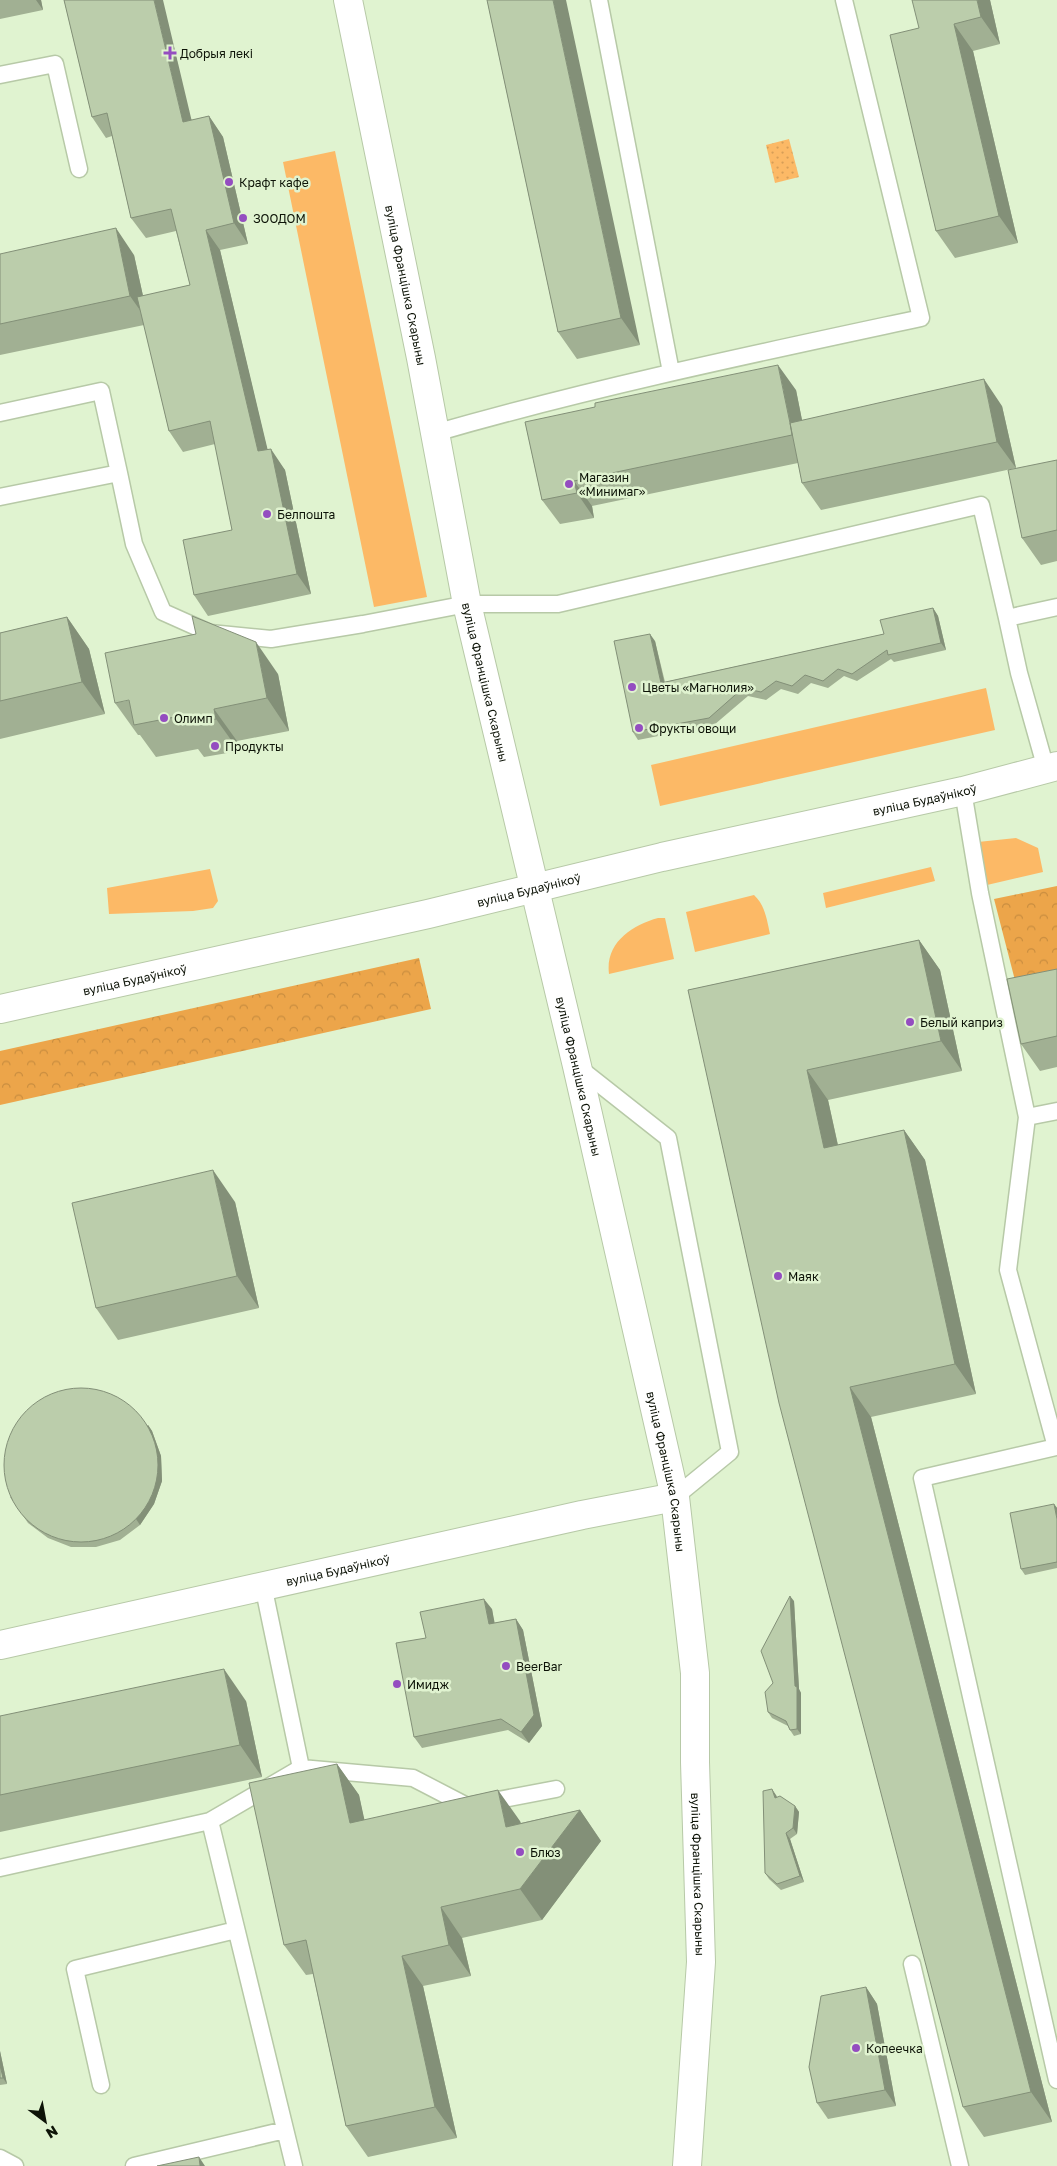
<svg xmlns="http://www.w3.org/2000/svg" width="1057" height="2166" viewBox="0 0 1057 2166" font-family="'Golos Text',sans-serif">
<style>
.grass{fill:#fcb966}
.forest{fill:url(#forest-crowns)}
.park{fill:url(#park-dots)}
.lines{fill:none;stroke-linecap:round;stroke-linejoin:round}
.service-casing{stroke:#b7c9a7;stroke-width:19}
.minor-casing{stroke:#b7c9a7;stroke-width:30}
.secondary-casing{stroke:#b7c9a7;stroke-width:30}
.service{stroke:#fff;stroke-width:16}
.minor{stroke:#fff;stroke-width:28}
.secondary{stroke:#fff;stroke-width:28}
.wall{fill:#a1b093}
.shaded-wall{fill:#839078}
.building{fill:#bbcdab;stroke:#839078}
.poi-dot{fill:#944dc0;stroke:#e0f3d0;stroke-width:2}
.labels{text-anchor:middle;dominant-baseline:central;stroke-width:5;stroke-linejoin:round;paint-order:stroke}
.poi-label{font-size:12px;fill:#0d1307;stroke:#e0f3d0;text-anchor:start}
.street-label{font-size:12px;fill:#0d1307;stroke:#e0f3d0}
</style>
<defs>
<pattern id="forest-crowns" width="20" height="18" patternUnits="userSpaceOnUse" patternTransform="scale(1.25)"><rect width="20" height="18" fill="#eca54a"/><path d="M2 6a3 3 0 1 1 6 0M12 15a3 3 0 1 1 6 0" fill="none" stroke="#c98d3f"/></pattern>
<pattern id="park-dots" width="8" height="8" patternUnits="userSpaceOnUse" patternTransform="scale(1.25)"><rect width="8" height="8" fill="#fcb966"/><path d="M2 2h.1M6 6h.1" fill="none" stroke="#d79e57" stroke-width="1.8" stroke-linecap="round"/></pattern>
</defs>
<rect width="100%" height="100%" fill="#e0f3d0"/>
<!-- grass -->
<path class="grass" d="M335 151 427 597 374 607 283 162Z
M986 688 995 730 660 806 651 765Z
M1016 838 1038 848 1043 872 987 885 978 842Z
M931 867 935 881 826 908 823 893Z
M210 869 218 901 213 908 193 911 109 914 107 888Z
M754 895C765 905 767 920 770 934L695 952 686 912Z
M658 918H665L674 959 609 974C605 943 632 925 658 918Z"/>
<!-- forest -->
<path class="forest" d="M1057 886V988L1019 996 994 899Z
M419 958 431 1009 0 1105V1051Z"/>
<!-- park -->
<path class="park" d="M789 139 799 177 775 183 766 145Z"/>
<g class="lines">
<defs>
<path id="service" d="M599 0 671 372
M0 75 55 64 79 169
M0 413 101 391 119 473
M435 433C595 387 758 353 921 318L844 0
M0 497 119 473 134 544 163 612 210 633 271 639 363 624 467 604H558L981 505 1007 618
M1046 769 1019 673 1007 618 1057 607
M963 791 980 893 1027 1117 1008 1270 1056 1447 922 1478 1057 2080
M578 1067 668 1138 730 1452 675 1497
M1027 1117 1057 1111
M263 1585 301 1768 413 1778 467 1806 556 1789
M0 1868 210 1821
M912 1964 960 2166
M101 2085 75 1969 236 1930
M0 2158 15 2166
M134 2166 285 2130
M294 2166 210 1821 301 1768"/>
<g id="minor">
<path id="s1" d="M0 1645 582 1515 675 1497"/>
</g>
<g id="secondary">
<path id="s2" d="M348 0 421 358 467 604 577 1066 675 1497 695 1673V1762L701 1962 687 2166"/>
<path id="s3" d="M0 1009 428 914 662 857 963 791 1057 766"/>
</g>
</defs>
<!-- service casing -->
<use href="#service" class="service-casing"/>
<!-- minor casing -->
<use href="#minor" class="minor-casing"/>
<!-- secondary casing -->
<use href="#secondary" class="secondary-casing"/>
<!-- service -->
<use href="#service" class="service"/>
<!-- minor -->
<use href="#minor" class="minor"/>
<!-- secondary -->
<use href="#secondary" class="secondary"/>
</g>
<!-- wall -->
<path class="wall" d="M0 0H41L43 10 0 19Z
M64 0 192 120 209 116 223 137 248 244 220 250 267 449 285 470 311 594 208 616 194 595 232 530 215 444 183 452 169 431 144 325 0 355V254L134 255 143 296 190 285 176 231 146 238 131 218 112 136 106 138 92 117Z
M487 0 640 345 577 359 558 332Z
M990 0 1000 44 973 51 1018 243 955 258 936 231 919 28Z
M796 390 802 420 1002 406 1016 468 821 510 802 483 798 463 592 506 594 518 560 524 542 500 525 422Z
M1057 460V561L1041 565 1022 538Z
M933 608 938 616 946 650 894 662 891 659 857 681 844 676 828 688 811 683 798 694 781 689 766 700 748 696 714 725 638 740 633 732 655 641 665 682 884 634Z
M67 617 89 649 105 714 0 739V633Z
M278 674 289 731 237 741 239 751 204 757 198 749 156 757 140 735H138L115 703Z
M919 940 940 970 962 1071 828 1100 838 1145 904 1130 925 1160 976 1394 871 1417 1052 2122 984 2137 963 2107 688 990Z
M1057 969V1067L1040 1071 1021 1044Z
M235 1202 259 1308 118 1340 96 1308Z
M148 1425 152 1431 161 1456 162 1481 154 1504 140 1525 120 1540 96 1547H71L48 1538 28 1523 10 1497Z
M1054 1504 1057 1508V1568L1025 1575 1021 1569Z
M794 1601 799 1689 801 1693V1734L794 1736 790 1730 788 1726 772 1718 768 1712 773 1683Z
M492 1609 494 1623 516 1619 523 1630 542 1726 529 1743 508 1730 422 1748 414 1737 426 1638Z
M246 1701 262 1777 0 1832V1716Z
M337 1764 359 1795 364 1820 520 1821 521 1823 580 1810 601 1841 542 1920 462 1938 471 1976 423 1986 457 2138 368 2157 346 2126 313 1974 306 1975 284 1945Z
M776 1795 777 1797 795 1806 799 1812 797 1834 790 1839 804 1882 781 1890 769 1879 765 1873Z
M866 1987 877 2004 896 2106 828 2119 817 2103Z
M0 2051 7 2084 0 2085Z"/>
<!-- shaded-wall -->
<path class="shaded-wall" d="M36 0H41L43 10Z
M154 0H163L197 143 183 122Z
M553 0H566L640 345 621 318Z
M977 0H990L1000 44 981 17Z
M954 24 973 51 1018 243 999 216Z
M209 116 223 137 248 244 234 223Z
M116 228 134 255 149 323 130 296Z
M206 230 220 250 273 472 258 451Z
M778 365 796 390 810 460 793 435Z
M984 379 1002 406 1016 468 997 442Z
M271 449 285 470 311 594 297 574Z
M574 481 592 506 594 518 577 493Z
M933 608 938 616 946 650 941 643Z
M67 617 89 649 105 714 82 682Z
M650 634 655 641 666 690 661 683Z
M256 642 278 674 289 731 267 698Z
M214 709 237 741 239 751 216 719Z
M919 940 940 970 962 1071 941 1041Z
M807 1070 828 1100 845 1178 824 1148Z
M904 1130 925 1160 976 1394 955 1364Z
M213 1170 235 1202 259 1308 237 1276Z
M850 1387 871 1417 1052 2122 1031 2092Z
M148 1425 152 1431 161 1456 162 1481 154 1504 140 1525 136 1519Z
M1054 1504 1057 1508V1519Z
M790 1596 794 1601 799 1689 801 1693V1734L797 1729Z
M484 1599 492 1609 497 1635 489 1624Z
M516 1619 523 1630 542 1726 529 1743 521 1732Z
M224 1669 246 1701 262 1777 240 1745Z
M337 1764 359 1795 372 1854 350 1823Z
M772 1789 776 1795 779 1804 775 1798Z
M498 1790 520 1821 528 1857 506 1827Z
M795 1806 799 1812 797 1834 793 1828Z
M580 1810 601 1841 542 1920 520 1889Z
M786 1833 790 1839 804 1882 800 1876Z
M441 1907 462 1938 471 1976 449 1945Z
M402 1956 423 1986 457 2138 435 2107Z
M866 1987 877 2004 896 2106 885 2090Z
M0 2051 7 2084 3 2078 0 2065Z
M199 2157 205 2166H200Z"/>
<!-- building -->
<path class="building" d="M64 0H154L183 122 209 116 234 223 206 230 258 451 271 449 297 574 194 595 183 540 232 530 210 421 169 431 137 297 190 285 171 209 131 218 107 113 92 117Z
M487 0H553L621 318 558 332Z
M912 0H977L981 17 954 24 999 216 936 231 890 35 919 28Z
M116 228 130 296 0 324V254Z
M778 365 790 423 792 435 574 481 577 493 542 500 525 422 595 407V403Z
M984 379 997 442 802 483 790 423Z
M1057 460V530L1022 538 1008 470Z
M933 608 941 643 888 655 887 650 852 674 838 669 823 681 805 675 792 686 776 681 761 692 743 688 709 718 633 732 614 641 650 634 661 683 884 634 880 620Z
M192 616 256 642 267 698 214 709 216 719 182 725 180 716 134 725 129 700 115 703 105 653 196 634Z
M67 617 82 682 0 701V633Z
M919 940 941 1041 807 1070 824 1148 904 1130 955 1364 850 1387 1031 2092 963 2107 779 1403 688 990Z
M1057 969V1036L1021 1044 1007 979Z
M213 1170 237 1276 96 1308 72 1203Z
M4 1465a77 77 0 1 1 154 0a77 77 0 1 1-154 0Z
M1054 1504 1057 1519V1562L1021 1569 1010 1513Z
M790 1596 795 1686 797 1687V1729L790 1730 786 1721 768 1712 765 1692 773 1683 761 1651Z
M484 1599 489 1624 516 1619 534 1715 521 1732 501 1719 414 1737 396 1643 426 1638 420 1612Z
M224 1669 240 1745 0 1795V1716Z
M337 1764 350 1823 498 1790 506 1827 580 1810 520 1889 441 1907 449 1945 402 1956 435 2107 346 2126 306 1940 284 1945 249 1783Z
M772 1789 775 1798 780 1796 795 1806 793 1828 786 1833 800 1876 777 1884 765 1873 763 1791Z
M866 1987 885 2090 817 2103 809 2067 821 1996Z
M0 2065 3 2078H0Z
M199 2157 200 2166H157Z"/>
<!-- markers -->
<g class="poi-dot">
<path d="M167.5 45.5h5v5h5v5h-5v5h-5v-5h-5v-5h5z"/>
<circle cx="229" cy="182" r="5"/>
<circle cx="243" cy="218" r="5"/>
<circle cx="569" cy="484" r="5"/>
<circle cx="267" cy="514" r="5"/>
<circle cx="632" cy="687" r="5"/>
<circle cx="164" cy="718" r="5"/>
<circle cx="639" cy="728" r="5"/>
<circle cx="215" cy="746" r="5"/>
<circle cx="910" cy="1022" r="5"/>
<circle cx="778" cy="1276" r="5"/>
<circle cx="506" cy="1666" r="5"/>
<circle cx="397" cy="1684" r="5"/>
<circle cx="520" cy="1852" r="5"/>
<circle cx="856" cy="2048" r="5"/>
</g>
<g class="labels">
<!-- poi labels -->
<g class="poi-label">
<text x="180" y="53">Добрыя лекі</text>
<text x="239" y="182">Крафт кафе</text>
<text x="253" y="218">ЗООДОМ</text>
<text x="579" y="477">Магазин<tspan x="579" dy="14">«Минимаг»</tspan></text>
<text x="277" y="514">Белпошта</text>
<text x="642" y="687">Цветы «Магнолия»</text>
<text x="174" y="718">Олимп</text>
<text x="649" y="728">Фрукты овощи</text>
<text x="225" y="746">Продукты</text>
<text x="920" y="1022">Белый каприз</text>
<text x="788" y="1276">Маяк</text>
<text x="516" y="1666">BeerBar</text>
<text x="407" y="1684">Имидж</text>
<text x="530" y="1852">Блюз</text>
<text x="866" y="2048">Копеечка</text>
</g>
<!-- street labels -->
<g class="street-label">
<text stroke="none"><textPath href="#s2" startOffset="291">вуліца Францішка Скарыны</textPath></text>
<text stroke="none"><textPath href="#s2" startOffset="696">вуліца Францішка Скарыны</textPath></text>
<text stroke="none"><textPath href="#s3" startOffset="948">вуліца Будаўнікоў</textPath></text>
<text stroke="none"><textPath href="#s3" startOffset="542">вуліца Будаўнікоў</textPath></text>
<text stroke="none"><textPath href="#s3" startOffset="138">вуліца Будаўнікоў</textPath></text>
<text stroke="none"><textPath href="#s2" startOffset="1101">вуліца Францішка Скарыны</textPath></text>
<text stroke="none"><textPath href="#s2" startOffset="1506">вуліца Францішка Скарыны</textPath></text>
<text stroke="none"><textPath href="#s1" startOffset="346">вуліца Будаўнікоў</textPath></text>
<text stroke="none"><textPath href="#s2" startOffset="1911">вуліца Францішка Скарыны</textPath></text>
</g>
</g>
<!-- north arrow -->
<g transform="translate(45 2121) rotate(148)" stroke="#e0f3d0" stroke-width="4" paint-order="stroke">
<path d="M0-4L9 19L0 12L-9 19Z" fill="#0d1307"/>
<text y="-8" font-size="14" font-weight="bold" text-anchor="middle" fill="#0d1307">N</text>
</g>
</svg>
